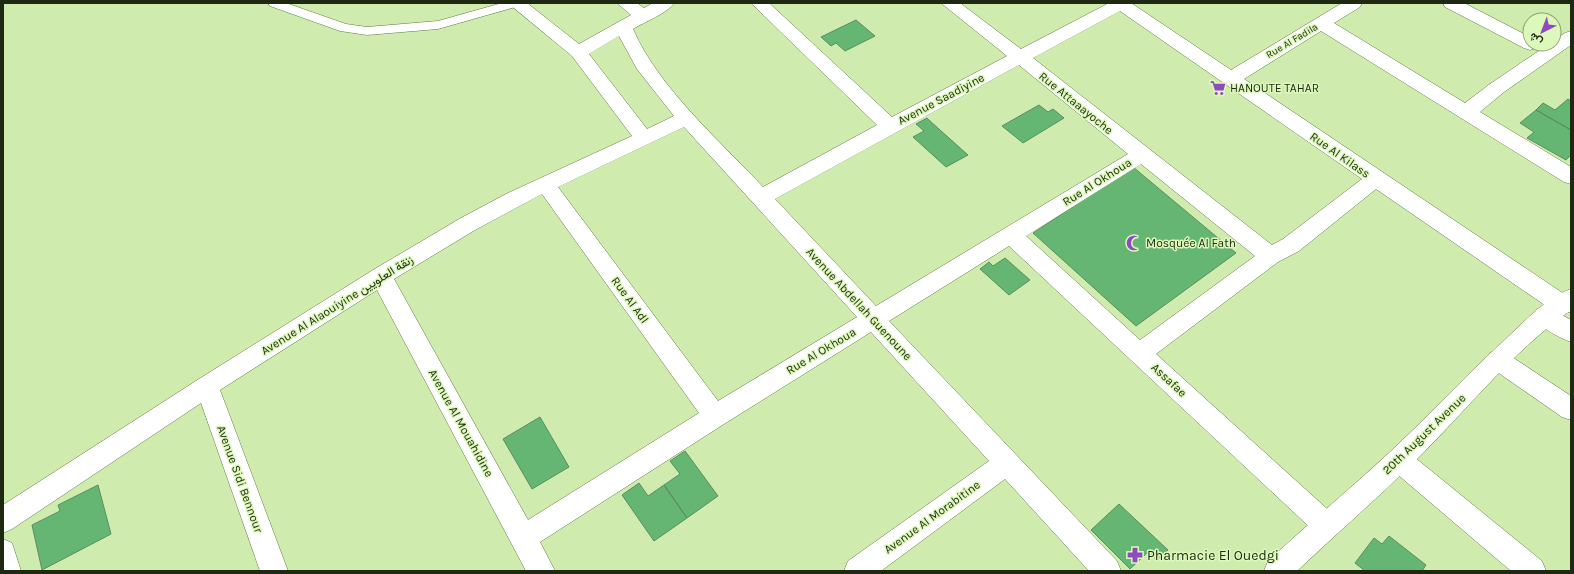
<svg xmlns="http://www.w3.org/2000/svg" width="1574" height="574" viewBox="0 0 1574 574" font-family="Karla,Vazirmatn,sans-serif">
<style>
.building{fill:#64b672;stroke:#5a8d62}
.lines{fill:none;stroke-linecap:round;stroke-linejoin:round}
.service-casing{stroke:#627b42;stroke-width:1}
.minor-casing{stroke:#627b42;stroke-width:1}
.tertiary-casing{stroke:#627b42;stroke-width:1}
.service{fill:#fff;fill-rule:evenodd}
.minor{fill:#fff;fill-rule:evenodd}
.tertiary{fill:#fff;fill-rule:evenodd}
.labels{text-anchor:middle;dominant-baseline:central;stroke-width:3;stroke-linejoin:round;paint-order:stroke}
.far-street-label{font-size:10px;fill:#1f2912;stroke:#dcf8ba}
.poi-label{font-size:12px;fill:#1f2912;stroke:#dcf8ba;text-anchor:start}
.street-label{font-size:12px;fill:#1f2912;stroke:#dcf8ba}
.near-poi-label{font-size:14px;fill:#1f2912;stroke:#dcf8ba;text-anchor:start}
</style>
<rect width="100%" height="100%" fill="#cfebae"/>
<!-- building -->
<path class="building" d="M856 20 875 36 845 51 836 43 831 46 821 37Z
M1568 99 1571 101V130L1536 110 1543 103 1555 110Z
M1039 105 1048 112 1053 109 1064 118 1023 143 1002 126Z
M1536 110 1571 130V155L1566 160 1527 138 1534 132 1520 123Z
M927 118 930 121 968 155 946 167 913 137 924 131 916 124Z
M1133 167 1236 253 1136 326 1033 233Z
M1005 258 1030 280 1009 295 980 269 989 262 993 266Z
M540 417 569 467 532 489 503 439Z
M685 451 718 496 687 518 664 485 680 474 670 461Z
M639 483 648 496 664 485 687 518 654 541 622 495Z
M98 485 111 534 42 570 32 525 60 511 58 505Z
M1119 504 1168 550 1157 560 1148 552 1130 569 1091 530Z
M1389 536 1426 565 1422 571H1365L1355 563 1374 538 1382 544Z"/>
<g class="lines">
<defs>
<path id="service" d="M268 3H286L346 24 367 27 438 21 502 3H521L519 6 438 29 367 35 340 31 270 6Z"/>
<path id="minor" d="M508 3H527L579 44 631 15 617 3H637L644 8 653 3H674C668 13 644 22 633 29 658 87 719 140 763 187L877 125 751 3H769L892 117 1007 56 941 3H960L1021 49 1109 3H1131L1231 70 1342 3H1362L1360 7 1334 23 1465 103 1490 84 1549 44H1554V40L1565 33 1571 31V45L1504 92 1480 112 1571 167V184L1564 182 1321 31 1244 79 1570 298V312L1560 314 1571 320V342C1558 337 1540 328 1534 316L1537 309 1545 307 1549 308 1376 189 1299 251 1278 262 1156 354 1335 516 1339 525 1335 534 1326 538 1317 534 1009 246 889 321 1117 561 1121 571H1089L1005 479 881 571H844L848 561 989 461 871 332 724 424 540 542 555 571H526L377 290 220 390 288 571H260L201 403 12 529 3 533V505L199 379 373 270 461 218 506 194 632 136 572 56ZM1120 11 1362 179 1283 239 1272 245 1033 58ZM619 36 637 69 674 116 647 129 589 54ZM1019 65 1128 154 876 306 775 199ZM684 127 857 317 718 401 558 187ZM1141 164 1255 256 1140 340 1026 236ZM542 194 699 413 528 520 394 279 475 230Z
M1443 3H1464L1530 37V44H1539L1536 48 1530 50 1524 48 1445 7Z
M1498 350 1506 353 1571 396V420L1562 417 1490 367 1486 360 1490 353Z
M1399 448 1408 452 1542 561 1546 571H1511L1390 468 1386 460 1390 452Z
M3 539 12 543 21 571H3Z"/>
<path id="tertiary" d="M1571 289V310C1510 353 1462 416 1408 468 1372 503 1334 536 1297 571H1264L1268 561C1308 524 1350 489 1390 452 1431 414 1469 372 1511 334 1529 317 1548 297 1571 289Z"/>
</defs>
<!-- service casing -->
<use href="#service" class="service-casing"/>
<!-- minor casing -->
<use href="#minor" class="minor-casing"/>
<!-- tertiary casing -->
<use href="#tertiary" class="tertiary-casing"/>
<!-- service -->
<use href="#service" class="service"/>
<!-- minor -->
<use href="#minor" class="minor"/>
<!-- tertiary -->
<use href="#tertiary" class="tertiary"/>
</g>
<!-- icons -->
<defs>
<symbol id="supermarket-bare" viewBox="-9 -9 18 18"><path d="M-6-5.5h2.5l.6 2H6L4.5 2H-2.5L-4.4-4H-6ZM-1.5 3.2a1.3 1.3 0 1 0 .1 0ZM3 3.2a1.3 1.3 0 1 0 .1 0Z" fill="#8e4bbf" stroke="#dcf8ba" stroke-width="2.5" paint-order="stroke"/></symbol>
<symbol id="mosque-bare" viewBox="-9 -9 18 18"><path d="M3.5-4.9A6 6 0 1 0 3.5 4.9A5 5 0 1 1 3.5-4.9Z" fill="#8e4bbf" stroke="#dcf8ba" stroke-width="2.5" paint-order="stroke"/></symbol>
<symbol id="pharmacy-bare" viewBox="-9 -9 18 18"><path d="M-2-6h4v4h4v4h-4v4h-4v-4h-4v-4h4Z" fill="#8e4bbf" stroke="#dcf8ba" stroke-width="2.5" paint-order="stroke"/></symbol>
</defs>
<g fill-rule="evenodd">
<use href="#supermarket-bare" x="1207" y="77" width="22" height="22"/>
<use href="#mosque-bare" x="1123" y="232" width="22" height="22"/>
<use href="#pharmacy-bare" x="1124" y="544" width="22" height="22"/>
</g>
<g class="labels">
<!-- far-street labels -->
<g class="far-street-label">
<text transform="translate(1292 41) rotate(-31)">Rue Al Fadila</text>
</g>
<!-- poi labels -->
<g class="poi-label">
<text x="1230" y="88">HANOUTE TAHAR</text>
<text x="1146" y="243">Mosquée Al Fath</text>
</g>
<!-- street labels -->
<g class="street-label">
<text transform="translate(941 99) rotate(-28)">Avenue Saadiyine</text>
<text transform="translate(1076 103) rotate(39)">Rue Attaaayoche</text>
<text transform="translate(1340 155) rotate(35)">Rue Al Kilass</text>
<text transform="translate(1097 182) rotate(-32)">Rue Al Okhoua</text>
<text transform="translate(630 300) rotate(54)">Rue Al Adl</text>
<text transform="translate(859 304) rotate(47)">Avenue Abdellah Guenoune</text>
<text transform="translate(337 305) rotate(-32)">Avenue Al Alaouiyine زنقة العلويين</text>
<text transform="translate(821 351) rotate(-31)">Rue Al Okhoua</text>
<text transform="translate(1169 380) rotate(43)">Assafae</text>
<text transform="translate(461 423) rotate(61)">Avenue Al Mouahidine</text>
<text transform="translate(1424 434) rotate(-44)">20th August Avenue</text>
<text transform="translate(240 479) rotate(70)">Avenue Sidi Bennour</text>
<text transform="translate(932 517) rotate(-36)">Avenue Al Morabitine</text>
</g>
<!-- near-poi labels -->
<g class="near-poi-label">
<text x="1147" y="555">Pharmacie El Ouedgi</text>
</g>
</g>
<!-- border -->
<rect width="1574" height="574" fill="none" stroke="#1f2912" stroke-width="8"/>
<!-- north arrow -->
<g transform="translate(1542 32) rotate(222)"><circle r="19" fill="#dcf8ba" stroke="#90a577"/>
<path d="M0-3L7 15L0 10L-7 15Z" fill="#8e4bbf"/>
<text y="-6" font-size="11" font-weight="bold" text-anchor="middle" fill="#1f2912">ش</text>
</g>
</svg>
